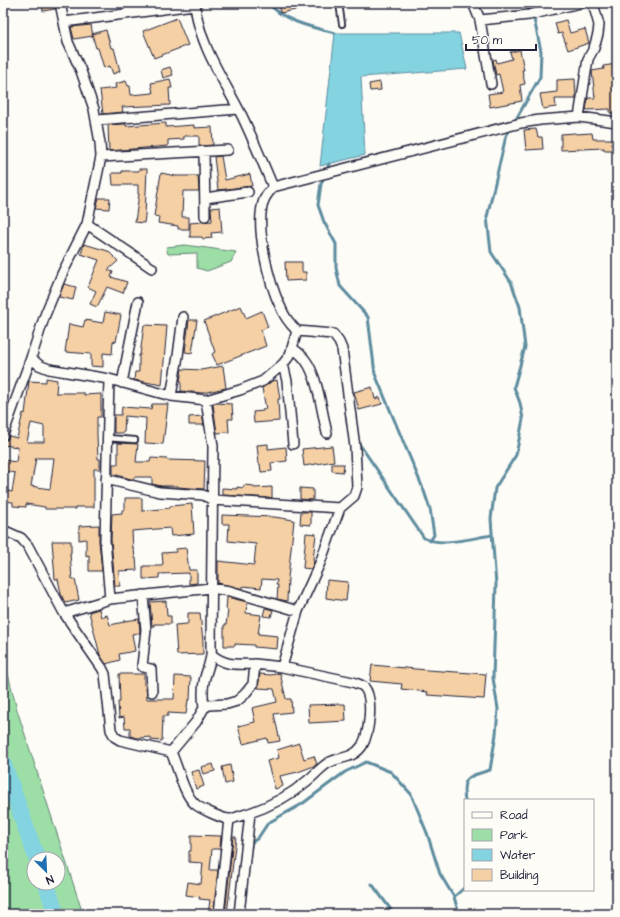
<svg xmlns="http://www.w3.org/2000/svg" width="620" height="917" viewBox="0 0 620 917" font-family="'Architects Daughter',sans-serif">
<style>
.green{fill:#9ddea7;stroke:#608071;fill-rule:evenodd}
.water{fill:#84d3e0;stroke:#5d8c9e}
.lines{fill:none;stroke-linecap:round;stroke-linejoin:round}
.stream{stroke:#5d8c9e;stroke-width:3}
.river{stroke:#84d3e0;stroke-width:17}
.building{fill:#f5d0a5;stroke:#22223b;fill-rule:evenodd}
.lane-casing{stroke:#22223b;stroke-width:8}
.street-casing{stroke:#22223b;stroke-width:12}
.lane{stroke:#fdfcf7;stroke-width:4.5}
.street{stroke:#fdfcf7;stroke-width:9}
</style>
<rect width="100%" height="100%" fill="#fdfcf7"/>
<filter id="ink" filterUnits="userSpaceOnUse"><feTurbulence type="fractalNoise" baseFrequency=".025" numOctaves="2"/><feDisplacementMap in="SourceGraphic" scale="8" xChannelSelector="R" yChannelSelector="G"/><feConvolveMatrix kernelMatrix="1 2 1 2 8 2 1 2 1" color-interpolation-filters="sRGB"/></filter>
<g filter="url(#ink)">
<!-- green -->
<path class="green" d="M185 245 236 252 231 262 207 271 197 268V253L168 254 166 247Z
M3 654 17 710 83 914H3ZM34 859H58V883H34Z"/>
<!-- water -->
<path class="water" d="M335 33H459L467 69 361 77 365 155 320 166Z"/>
<g class="lines">
<!-- stream -->
<path class="stream" d="M269 3C281 21 315 28 335 33
M506 3 524 5 532 10 541 51 540 77 515 121
M327 169 329 164
M323 179 321 184 318 205 324 222 336 244V268L340 286 368 317 375 374 424 491 430 509 434 535 430 541
M358 442 424 538C441 547 472 538 492 535
M465 801C461 775 469 777 490 770L496 734 498 709 493 678 496 585 491 519 495 488 516 455 523 419 520 403 514 387 525 347 520 307 511 282 491 252 487 217 506 136 509 131
M251 847V843L258 838 268 823 302 804 345 772 366 762 391 772 411 794 427 833 440 874 454 897
M372 884 394 914
M459 914 454 897 465 887"/>
<!-- river -->
<path class="river" d="M3 763 37 859
M46 883 56 914"/>
</g>
<!-- building -->
<path class="building" d="M42 3H54L55 9 43 11Z
M279 3H311V7L280 13Z
M177 18 188 45 154 58 143 31Z
M566 20 570 33 585 29 589 43 568 50 562 33 558 34 555 23Z
M91 25 93 36 74 39 71 27Z
M106 30 111 48H114L120 71 113 74 110 66 104 68 98 48H96L92 34Z
M520 50 524 70H522L525 84 520 85 522 101 490 107 488 94 503 92 499 74 496 75 493 60 496 59 497 63 512 59 510 52Z
M617 64V113H610V109L586 110 588 98H595L592 71 604 69 603 66Z
M170 67 173 75 163 78 161 70Z
M170 79 172 88H169L170 105 122 107 123 112 103 114 100 90 116 88 115 84 126 81 128 86H130L131 95 153 93 151 83Z
M575 79 576 99H555L556 107 543 109 540 94 557 92V80Z
M380 82 381 90 370 91 369 84Z
M166 123V127L194 125V128L212 127 213 145 199 146V136H184V139L168 140V146L109 151 108 125 124 124H126V126Z
M536 129 538 137H542L543 149 526 150 524 130Z
M575 133 576 134 592 133 593 139H617V150H604V148L561 150V134Z
M221 156 225 180 250 174 252 186 218 190 214 157Z
M139 169H147L145 216 144 223 135 222 139 194H138V185H113L112 173H122V171H139Z
M161 173 176 176H198L199 191H183L182 217H189V229H178V226L158 223 159 217 154 216Z
M99 198H110L109 209 96 208Z
M220 207 222 232 211 233 212 238 203 239 202 237H190V223L212 221 211 208Z
M84 244 108 251 118 261 108 270 113 272 111 277 127 282 123 293 107 287 97 307 90 304 96 291 88 287 99 260 81 254Z
M285 262H302V272H306V280L286 281Z
M64 284 76 287 73 300 59 297Z
M241 306 246 318 262 311 268 327 261 330 266 346 217 365 212 354 215 352 204 321Z
M105 312 121 315 116 342 113 341 112 354 103 353V367L91 366V354L65 352 69 324 83 327 85 320 103 323Z
M189 320H197L192 353 185 352Z
M144 325 167 326 162 385 134 380 135 372H139V355H140Z
M223 366 226 388 202 393 181 391V381H180L182 369 201 370Z
M46 378 57 380 56 393H84V395L101 394V417H97V435L98 459H100V469H94V507H76V509H45V507L26 504V507L13 506V502L3 501 4 490 12 492 15 473 3 471V460L16 462 18 447 3 445V441L7 440 9 436 17 438 23 413 25 414 29 381 46 382ZM31 423 44 426V442H27ZM36 458H54L50 489 31 486Z
M277 380 280 399H278L279 421 254 423 253 412 263 411V409H266L262 388 272 381Z
M372 387 375 399 380 397 382 404 359 410 354 392Z
M216 403 232 404 233 419H228L229 432 217 433 213 404Z
M152 404H168L163 444 145 443 146 418 125 416 124 433H114V415H121L122 407 151 409Z
M202 416 204 425H189V417Z
M118 443 138 444 136 462H150L151 458 167 459V460L205 461 204 489 178 487V486H161L152 484V477H134V479H131L113 474V464H118Z
M268 444V449L286 447 287 461 271 463 272 471 261 472 260 464H259L257 445Z
M332 446 334 461 304 466 302 449Z
M332 464H344L343 472 332 471Z
M244 485 254 486V488L272 487V498L222 495V488L237 489V487L243 488Z
M300 488 313 489V500L300 499Z
M125 498H142V511L170 508V506L192 504 194 534 171 536 170 528 132 531 133 549H134L135 558H136L137 570 119 571 120 586H115L111 540 112 514 122 513V510L125 509Z
M301 512H311V525L300 524Z
M222 515 274 517 294 520 288 578 287 601 277 599 278 585H276L277 580 262 579 261 588 243 586V589L218 583V561L254 565 256 544 228 541 229 524H222Z
M99 525V541L102 571H89V555L86 556V539L79 540V526Z
M306 533 316 534 313 560 314 562 311 569 303 568Z
M52 541H71V553H70L72 579H75L79 600 65 603 61 594 58 579H55Z
M186 548 189 570H197V583L189 584V573L159 574V578L143 579V566H162V564H163L162 553 176 552V549Z
M327 580 348 582 346 601 326 598Z
M227 597 247 602 246 613 261 615 258 634 278 636 277 649 254 647V645L235 644V646H224V625H226L228 610 226 609Z
M166 601 167 616H171V624H154V626H152L150 602Z
M265 608 273 610 271 617 263 616Z
M99 609 101 617 107 615 110 625 124 622V621L139 619 140 633 132 634 135 651 119 654 120 660 106 664 100 655 89 612Z
M188 613H200L203 641V654L177 655 175 625 187 624 188 623Z
M372 665 427 670 486 674 484 699 427 695 428 692 401 689 402 684 370 681Z
M280 673 286 699H291L292 712 274 714 280 741 268 743 267 738 243 744 238 726 255 722 252 708 277 702 274 689 258 688 260 674 271 675Z
M119 674H144V685H146L147 699H174L175 676 191 677 190 700H188L186 714 168 713V716H163L162 741 151 740V737L137 738 130 736V728H125L124 717 119 718 118 702H120Z
M345 704 346 721 309 723 308 705Z
M299 743 304 759 314 756 317 764 314 766 298 772 280 776 283 786 275 789 267 761 279 758 277 750Z
M213 764 215 771 203 774 201 767Z
M230 765 233 782 225 784 222 767Z
M199 770 204 786 196 789 191 772Z
M191 835 221 836 220 849H212L210 870H218L213 914H208L210 900 199 899 200 897 186 895 188 882 201 884 203 863 189 862V851H191Z
M233 837H236L227 914H225Z"/>
<g class="lines">
<defs>
<path id="lane" d="M339 3 342 24
M107 438 135 440"/>
<path id="street" d="M129 3 130 13
M195 3C198 44 224 80 242 116 253 139 263 163 273 187
M473 3 480 20 491 84
M480 20 529 15 580 3
M64 22 194 5
M579 117 588 59 594 48 598 34 599 25 593 3
M97 120 238 109
M204 152 205 216
M101 157 228 150
M205 198 248 192
M87 224 152 268
M292 348C298 352 302 355 306 361 318 377 322 413 327 433
M31 358 39 365 49 369 109 379 171 396 206 400 240 390 263 381 283 364 290 355 297 331C290 324 284 316 281 308 269 284 254 225 264 200 266 195 270 191 273 187L521 123 540 120 579 117 617 122
M283 364 287 381 293 444
M109 379 105 540 110 599
M122 383 138 302
M171 396 178 356 183 317
M3 435 31 358 45 315 62 274 87 224 101 157 100 143 94 109 81 71 68 42 60 3
M106 479 160 492 203 495 213 500 340 508
M3 530 21 538 28 546 64 613 102 668 105 674 111 730 115 737 120 740 171 752C178 767 183 793 195 804 201 809 221 818 228 819 231 820 235 818 237 817 262 810 287 798 307 781 314 776 320 768 328 763 340 756 352 760 362 746 369 734 374 698 364 687 361 684 357 684 353 682L282 667 255 664 253 684 244 695 237 701 227 704 209 705 204 708 196 722 171 752
M143 595 146 630 142 666 143 667 151 669 152 692
M64 613 110 599 211 588 230 591 298 611
M212 655C228 667 237 664 255 664
M282 667 298 611 320 563 340 508 354 496 357 487 355 447 342 349 339 342 333 334 297 331
M204 708C203 699 202 691 204 682 206 670 213 660 211 647L213 446 206 400
M219 914 229 819
M239 914 250 813"/>
</defs>
<!-- lane casing -->
<use href="#lane" class="lane-casing"/>
<!-- street casing -->
<use href="#street" class="street-casing"/>
<!-- lane -->
<use href="#lane" class="lane"/>
<!-- street -->
<use href="#street" class="street"/>
</g>
</g>
<!-- margin -->
<rect width="620" height="917" fill="none" stroke="#fdfcf7" stroke-width="16"/>
<rect x="8" y="8" width="604" height="901" fill="none" stroke="#22223b" stroke-width="1.5" filter="url(#ink)"/>
<!-- legend -->
<rect x="464" y="799" width="130" height="92" fill="#fdfcf7" stroke="#a5a5ac"/>
<rect x="472" y="812" width="20" height="6" fill="#fdfcf7" stroke="#a5a5ac"/>
<text x="500" y="819" font-size="12" fill="#22223b">Road</text>
<rect x="472" y="829" width="20" height="12" fill="#9ddea7" stroke="#a5a5ac"/>
<text x="500" y="839" font-size="12" fill="#22223b">Park</text>
<rect x="472" y="849" width="20" height="12" fill="#84d3e0" stroke="#a5a5ac"/>
<text x="500" y="859" font-size="12" fill="#22223b">Water</text>
<rect x="472" y="869" width="20" height="12" fill="#f5d0a5" stroke="#a5a5ac"/>
<text x="500" y="879" font-size="12" fill="#22223b">Building</text>
<!-- north arrow -->
<g transform="translate(46 871) rotate(156)"><circle r="19" fill="#fdfcf7" stroke="#a5a5ac"/>
<path d="M0-3L7 15L0 10L-7 15Z" fill="#1f6fb2"/>
<text y="-6" font-size="11" font-weight="bold" text-anchor="middle" fill="#22223b">N</text>
</g>
<!-- scale -->
<path d="M466 44v6h70v-6" fill="none" stroke="#22223b" stroke-width="2"/>
<text x="472" y="44" font-size="12" fill="#22223b" stroke="#fdfcf7" stroke-width="3" paint-order="stroke">50 m</text>
</svg>
